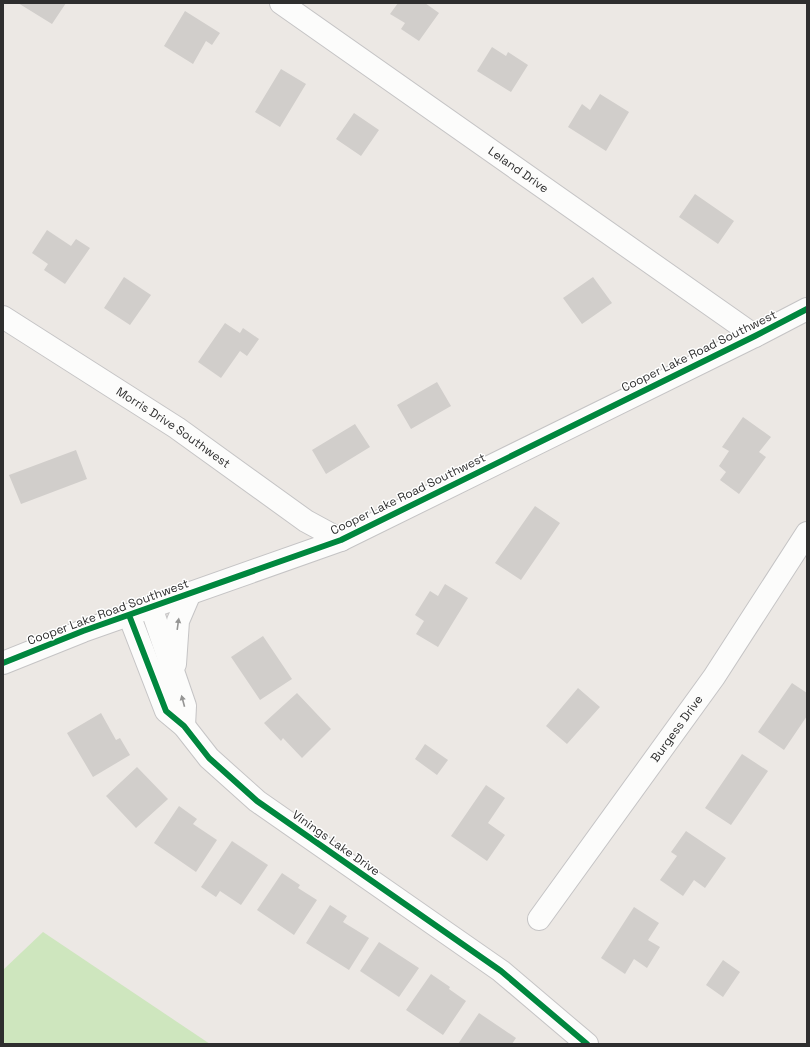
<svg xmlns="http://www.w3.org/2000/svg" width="810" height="1047" viewBox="0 0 810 1047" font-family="'Space Grotesk',sans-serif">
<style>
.green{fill:#cee6be}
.building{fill:#d1cecb}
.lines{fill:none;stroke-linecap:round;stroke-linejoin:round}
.minor-casing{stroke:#c5c4c5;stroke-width:24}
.minor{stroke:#fcfcfb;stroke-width:22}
.cycleway-casing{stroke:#fff;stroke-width:8}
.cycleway{stroke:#00873e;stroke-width:6}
.oneway{fill:#959594}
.labels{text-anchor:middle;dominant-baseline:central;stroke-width:3;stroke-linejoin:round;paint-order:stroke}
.street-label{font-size:12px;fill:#2e2e2e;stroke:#fff}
</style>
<rect width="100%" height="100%" fill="#ece8e4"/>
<!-- green -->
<path class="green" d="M43 932 210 1044H3V970Z"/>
<!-- building -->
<path class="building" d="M18 3H66L52 24Z
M398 3H425L439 13 419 41 401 29 405 23 390 14Z
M185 11 220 33 212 45 206 41 193 64 164 46Z
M492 47 506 56 508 52 528 65 511 92 477 71Z
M281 69 306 84 280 127 255 112Z
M600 94 629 112 606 151 568 127 582 104 590 110Z
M354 113 379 130 361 156 336 139Z
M695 194 734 221 718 244 679 217Z
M47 230 71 246 76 239 90 248 65 284 44 270 48 264 32 253Z
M124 277 151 295 130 325 104 308Z
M593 277 612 303 582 324 563 298Z
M225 323 240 333 243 328 259 339 247 356 240 351 221 378 198 362Z
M437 382 451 406 411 429 397 405Z
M743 417 771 437 759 452 766 457 739 494 720 480 726 472 719 466 729 451 722 447Z
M355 424 370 447 326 474 312 450Z
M76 450 87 479 21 504 9 475Z
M535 506 560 523 521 580 495 563Z
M445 584 468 598 438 647 416 634 424 621 415 615 430 591 438 596Z
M263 636 292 679 260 700 231 657Z
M792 683 807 693V716L784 750 758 732Z
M578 688 600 707 567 744 546 726Z
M297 693 331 729 302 758 283 738 281 741 264 723Z
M101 713 116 740 120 738 130 755 93 777 67 733Z
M425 744 448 760 437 775 415 759Z
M742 754 768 771 731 825 705 808Z
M137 767 168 799 136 828 106 796Z
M486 785 505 798 488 823 505 835 487 861 451 836Z
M179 806 197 819 193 824 217 840 196 872 154 843Z
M686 831 726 858 705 888 694 880 683 896 660 880 677 856 671 852Z
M232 841 268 865 241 905 220 891 216 897 201 887Z
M282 873 300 885 298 888 317 900 294 935 257 910Z
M330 905 347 916 343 922 369 938 349 970 306 943Z
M634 907 659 923 648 940 660 947 647 968 634 959 625 974 601 958Z
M379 942 419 968 399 997 360 971Z
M723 960 740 972 723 997 706 985Z
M431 974 450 987 449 989 466 1001 443 1035 406 1010Z
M479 1013 516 1038 512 1044H458Z"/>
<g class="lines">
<defs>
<g id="minor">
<path id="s1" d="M281 3 755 336"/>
<path id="s2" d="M3 317 177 428 306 521 341 540"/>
<path d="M151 607 185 706 184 726"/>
<path d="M129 615 166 711 184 726 209 758 257 801 501 971 587 1044"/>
<path d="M3 663 83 631 341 540 755 336 807 309"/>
<path d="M175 664 178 621 190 593"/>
<path id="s3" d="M539 919 714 677 807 533"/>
</g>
</defs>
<!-- minor casing -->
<use href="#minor" class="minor-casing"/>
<!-- minor -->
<use href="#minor" class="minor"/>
<defs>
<path id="cycleway" d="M129 615 166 711 184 726 209 758 257 801 501 971 587 1044
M3 663 83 631 341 540 755 336 807 309"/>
</defs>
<!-- cycleway casing -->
<use href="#cycleway" class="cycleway-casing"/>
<!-- cycleway -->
<use href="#cycleway" class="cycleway"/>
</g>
<!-- one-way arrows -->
<defs><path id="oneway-solid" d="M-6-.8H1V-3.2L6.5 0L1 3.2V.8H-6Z"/></defs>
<g class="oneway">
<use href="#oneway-solid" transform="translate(178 624) rotate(-82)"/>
<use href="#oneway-solid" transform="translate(183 701) rotate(-105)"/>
</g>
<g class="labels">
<!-- street labels -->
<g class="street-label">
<text stroke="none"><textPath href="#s1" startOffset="290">Leland Drive</textPath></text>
<text transform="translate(699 351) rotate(-26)">Cooper Lake Road Southwest</text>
<text stroke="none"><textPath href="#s2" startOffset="203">Morris Drive Southwest</textPath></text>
<text transform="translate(408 494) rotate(-26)">Cooper Lake Road Southwest</text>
<text transform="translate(108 612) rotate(-20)">Cooper Lake Road Southwest</text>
<text stroke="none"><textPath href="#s3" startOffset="235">Burgess Drive</textPath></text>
<text transform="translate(336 843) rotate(35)">Vinings Lake Drive</text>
</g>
</g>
<!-- border -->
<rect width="810" height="1047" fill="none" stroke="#2e2e2e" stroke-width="8"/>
</svg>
